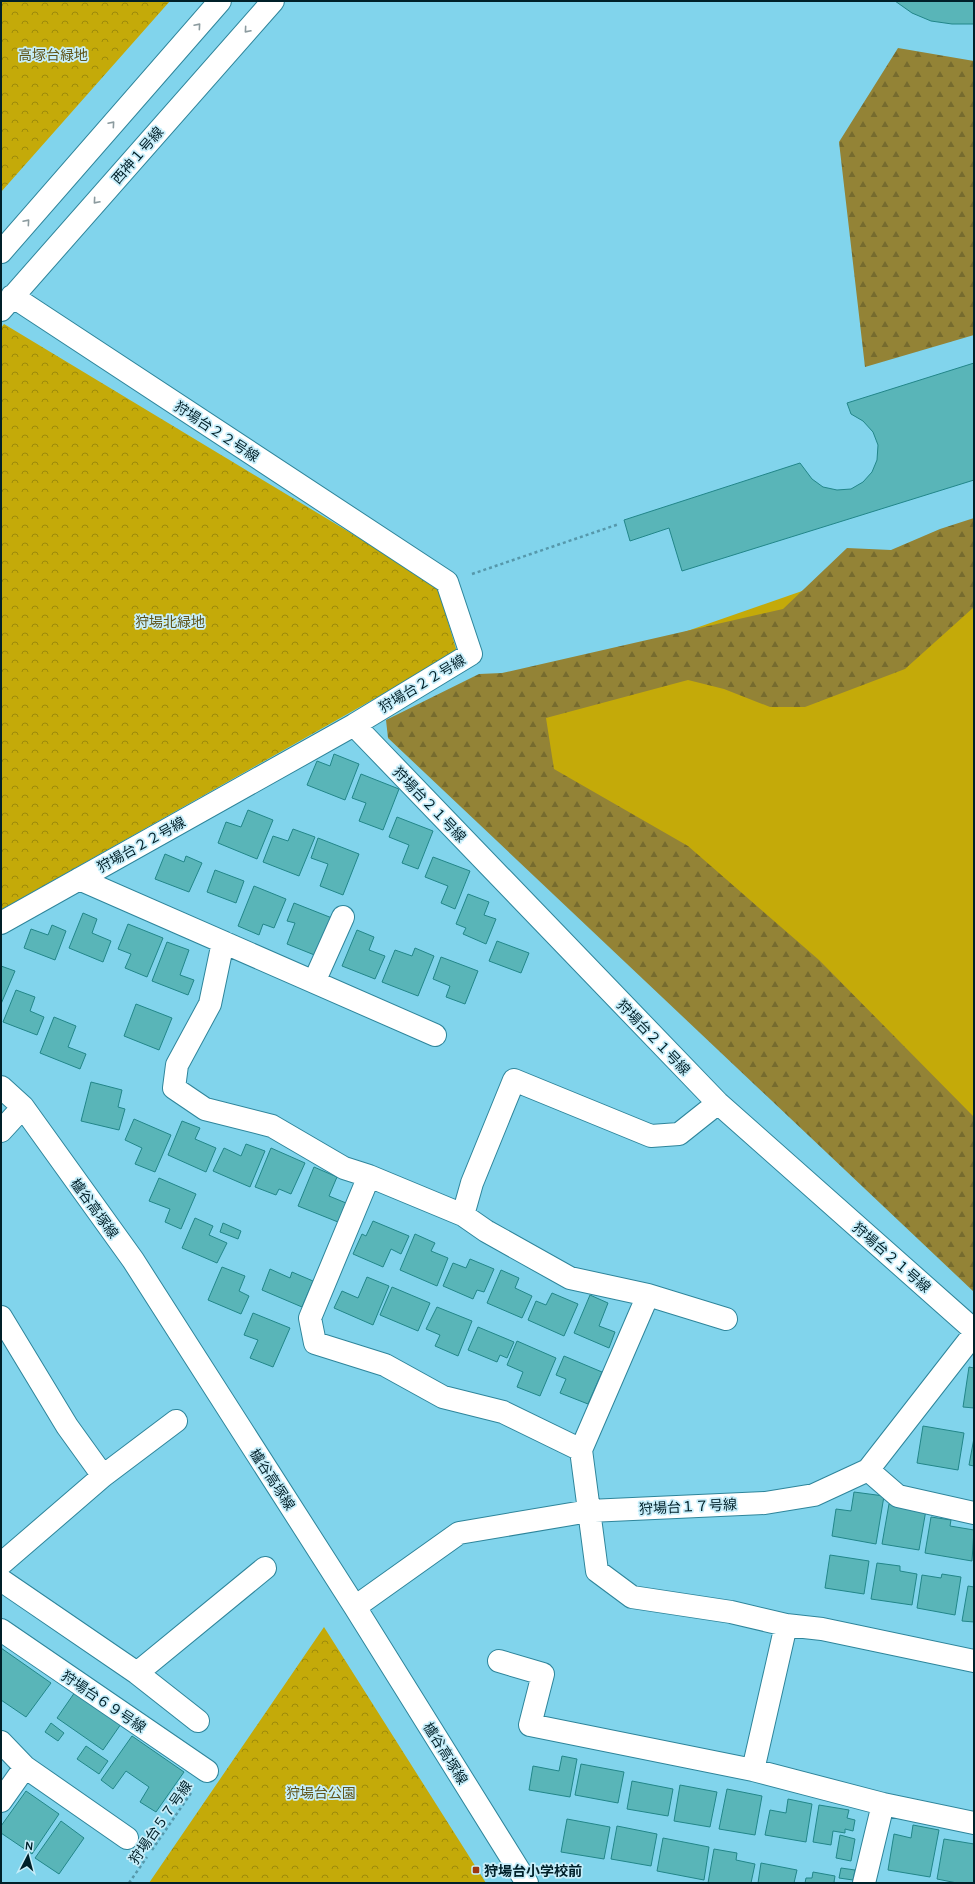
<svg xmlns="http://www.w3.org/2000/svg" width="975" height="1884" viewBox="0 0 975 1884" font-family="Manrope,'Noto Sans JP',sans-serif">
<style>
.grass{fill:#c4aa09}
.forest{fill:url(#forest-firs)}
.park{fill:url(#park-crowns)}
.building{fill:#59b5b8;stroke:#228689}
.lines{fill:none;stroke-linecap:round;stroke-linejoin:round}
.minor-casing{stroke:#2e859b;stroke-width:24}
.path{stroke:#5698ab;stroke-width:2.5;stroke-dasharray:3 3;stroke-linecap:butt}
.minor{stroke:#fff;stroke-width:22}
.oneway{stroke:#8c9b9f}
.poi-dot{fill:#9d3712;stroke:#c7eefa;stroke-width:1.5}
.labels{text-anchor:middle;dominant-baseline:central;stroke-width:3.5;stroke-linejoin:round;paint-order:stroke}
.park-label{font-size:14px;fill:#5f5318;stroke:#c7eefa}
.street-label{font-size:14px;fill:#002029;stroke:#c7eefa}
.poi-label{font-size:14px;font-weight:bold;fill:#002029;stroke:#c7eefa;text-anchor:start}
</style>
<defs>
<pattern id="forest-firs" width="22" height="20" patternUnits="userSpaceOnUse"><rect width="22" height="20" fill="#938336"/><path d="M5 1l3.5 6h-7zM16 11l3.5 6h-7z" fill="#766b2e"/></pattern>
<pattern id="park-crowns" width="20" height="18" patternUnits="userSpaceOnUse"><rect width="20" height="18" fill="#c4aa09"/><path d="M2 6a3 3 0 1 1 6 0M12 15a3 3 0 1 1 6 0" fill="none" stroke="#9d8a0a"/></pattern>
</defs>
<rect width="100%" height="100%" fill="#81d4ec"/>
<!-- grass -->
<path class="grass" d="M974 531V1139L432 720Z"/>
<!-- forest -->
<path class="forest" d="M898 48 974 61V335L865 367 839 142Z
M974 518V607L905 669 805 707H770L724 689 688 680 546 718 554 769 688 846 819 960 974 1117V1292L388 738 386 720 479 674 502 673 783 609 847 548 891 550 940 529Z"/>
<!-- park -->
<path class="park" d="M1 1H170L1 192Z
M4 324 437 585 457 652 1 910V328Z
M324 1627 486 1883H149Z"/>
<!-- building -->
<path class="building" d="M895 1H974V24H952L931 21 912 13Z
M974 363V480L682 571 669 528 630 541 624 520 800 463 812 479 823 487 837 490 851 489 863 482 872 472 877 460 878 445 873 432 863 421 851 414 847 403Z
M334 754 359 764 345 800 307 785 317 761 330 766Z
M361 774 399 789 383 830 359 821 366 803 352 798Z
M248 810 273 820 257 859 218 843 226 822 241 827Z
M397 817 433 831 418 869 402 863 409 845 389 837Z
M293 829 315 837 299 876 263 862 273 836 288 841Z
M318 838 359 854 343 895 320 886 328 864 311 858Z
M165 854 184 862 186 856 202 863 189 892 155 879Z
M433 857 470 871 455 909 441 903 448 886 425 877Z
M215 870 244 881 236 903 207 892Z
M254 886 286 899 274 928 263 924 259 935 238 926Z
M468 894 489 902 484 915 496 919 486 944 463 934 466 928 456 924Z
M294 903 332 918 317 956 287 944 295 923 287 921Z
M83 913 97 919 92 933 111 941 103 962 69 948Z
M128 924 163 938 147 977 125 968 131 954 118 949Z
M52 925 66 931 55 960 24 948 31 929 48 935Z
M357 930 374 937 369 950 385 956 375 979 342 966Z
M497 941 529 953 521 973 489 961Z
M167 942 189 950 180 975 194 980 188 995 152 981Z
M415 948 434 956 418 996 382 982 395 950 412 956Z
M441 957 478 971 465 1004 446 997 450 986 433 979Z
M1 966 15 971 1 1004Z
M16 990 35 997 30 1011 44 1017 37 1035 3 1022Z
M136 1004 172 1018 159 1050 124 1036Z
M54 1017 76 1026 68 1047 86 1054 80 1069 40 1053Z
M91 1082 122 1090 118 1107 125 1109 119 1130 81 1121Z
M134 1119 171 1135 155 1172 135 1164 142 1148 125 1140Z
M182 1121 200 1128 195 1139 216 1148 206 1172 168 1155Z
M246 1144 265 1151 250 1187 213 1171 224 1148 241 1156Z
M271 1148 305 1163 291 1194 279 1189 276 1195 255 1187Z
M314 1167 337 1177 329 1196 346 1203 338 1222 298 1206Z
M159 1178 196 1194 181 1229 165 1222 170 1209 149 1201Z
M195 1218 213 1226 209 1235 227 1243 217 1263 182 1248Z
M373 1221 409 1236 401 1254 391 1249 383 1267 353 1254 362 1234 366 1236Z
M223 1223 241 1231 238 1239 220 1232Z
M415 1234 435 1243 431 1251 448 1258 437 1286 400 1270Z
M470 1259 494 1269 484 1292 477 1290 473 1299 443 1286 453 1263 466 1268Z
M222 1267 245 1276 239 1291 249 1296 241 1314 208 1300Z
M270 1269 290 1278 292 1272 313 1281 302 1307 262 1290Z
M501 1270 519 1278 515 1288 532 1296 522 1318 487 1303Z
M367 1277 389 1286 373 1325 334 1308 342 1291 358 1298Z
M392 1287 430 1303 418 1331 380 1315Z
M552 1293 578 1304 564 1336 528 1320 536 1301 546 1305Z
M590 1295 608 1303 599 1326 615 1332 609 1348 574 1333Z
M437 1307 472 1321 458 1356 435 1346 440 1335 426 1329Z
M253 1313 290 1328 273 1367 250 1358 258 1340 244 1335Z
M478 1327 514 1342 507 1358 500 1355 497 1362 468 1350Z
M517 1341 556 1358 540 1396 517 1387 523 1372 507 1365Z
M564 1356 602 1372 588 1404 560 1393 566 1379 556 1375Z
M969 1367 974 1368V1408L963 1407Z
M923 1426 964 1433 958 1470 917 1463Z
M974 1438V1466L969 1465Z
M854 1492 884 1496 876 1544 832 1536 836 1509 851 1511Z
M889 1504 926 1510 919 1550 882 1544Z
M931 1517 951 1520 950 1526 974 1530 972 1561 925 1553Z
M830 1555 869 1561 864 1594 825 1588Z
M877 1563 900 1566V1571L917 1574 912 1605 871 1599Z
M942 1574 961 1577 955 1615 917 1608 922 1575 941 1578Z
M968 1586 974 1587V1622L962 1621Z
M1 1648 51 1683 26 1717 1 1700Z
M75 1692 121 1724 103 1750 57 1718Z
M51 1723 64 1733 58 1741 45 1732Z
M132 1736 184 1772 156 1812 140 1802 149 1787 126 1771 113 1789 101 1780Z
M86 1746 108 1761 99 1774 77 1759Z
M562 1756 577 1759 570 1797 529 1790 533 1766 559 1771Z
M581 1764 624 1772 618 1803 575 1795Z
M632 1781 673 1789 668 1816 627 1809Z
M680 1785 717 1792 710 1827 674 1821Z
M727 1789 762 1796 755 1835 719 1829Z
M26 1791 59 1814 32 1854 1 1833V1826Z
M788 1799 812 1804 806 1842 765 1835 770 1810 786 1813Z
M819 1805 849 1810 847 1818 855 1820 853 1831 845 1829V1833L833 1831 831 1845 813 1842Z
M567 1819 610 1827 604 1859 561 1852Z
M61 1821 84 1838 59 1874 35 1858Z
M913 1825 939 1830 930 1877 888 1870 894 1834 911 1838Z
M617 1826 657 1834 651 1866 611 1859Z
M840 1835 855 1839 851 1861 836 1858Z
M663 1838 709 1847 704 1880 657 1871Z
M944 1839 974 1844V1883H957L937 1879Z
M714 1849 737 1853 736 1860 755 1864 751 1883H708Z
M761 1863 797 1870 794 1883H758Z
M841 1868 855 1870 853 1880 839 1878Z
M813 1872 835 1876 834 1882 837 1883H805L806 1878H812Z"/>
<g class="lines">
<defs>
<path id="minor" d="M1 252 220 1
M1 310 273 1
M354 725 718 1103 974 1330
M79 879 435 1035
M1 923 354 725 471 654 447 582 12 296
M223 942 210 1004 177 1065 174 1088 205 1109 272 1126 344 1168 369 1176 463 1215 486 1231 570 1278 648 1295 726 1319
M314 982 343 917
M1 1087 23 1107 133 1260 355 1607 527 1883
M1 1131 23 1107
M369 1176 310 1318 315 1343 385 1365 443 1397 503 1412 581 1450
M463 1215 472 1183 514 1080 651 1136 679 1134 718 1103
M648 1295 581 1450 597 1571 632 1597 731 1612 786 1625 822 1629 974 1661
M1 1317 67 1426 103 1476
M868 1470 898 1496 974 1513
M1 1564 103 1476 176 1421
M1 1580 137 1673 198 1721
M355 1607 459 1533 589 1511 765 1503 814 1495 868 1470 974 1334
M786 1625 753 1770 883 1804 974 1823
M1 1630 207 1771
M499 1661 543 1674 530 1725 753 1770
M137 1673 265 1568
M1 1742 25 1767 127 1838
M1 1801 25 1767
M864 1883 883 1804"/>
</defs>
<!-- minor casing -->
<use href="#minor" class="minor-casing"/>
<!-- path -->
<path class="path" d="M472 574 619 524
M152 1850 191 1793
M129 1883 147 1857"/>
<!-- minor -->
<use href="#minor" class="minor"/>
</g>
<!-- one-way arrows -->
<defs><path id="oneway-chevron" d="M-2-3.5L2.5 0L-2 3.5" fill="none" stroke-width="1.6" stroke-linecap="round" stroke-linejoin="round"/></defs>
<g class="oneway">
<use href="#oneway-chevron" transform="translate(198 26) rotate(-49)"/>
<use href="#oneway-chevron" transform="translate(247 30) rotate(131)"/>
<use href="#oneway-chevron" transform="translate(112 124) rotate(-49)"/>
<use href="#oneway-chevron" transform="translate(96 201) rotate(131)"/>
<use href="#oneway-chevron" transform="translate(27 222) rotate(-49)"/>
</g>
<!-- markers -->
<rect class="poi-dot" x="472" y="1866" width="8" height="8" rx="2"/>
<g class="labels">
<!-- park labels -->
<g class="park-label">
<text x="53" y="54">高塚台緑地</text>
<text x="170" y="621">狩場北緑地</text>
<text x="321" y="1792">狩場台公園</text>
</g>
<!-- street labels -->
<g class="street-label">
<text transform="translate(137 155) rotate(-49)">西神１号線</text>
<text transform="translate(217 431) rotate(33)">狩場台２２号線</text>
<text transform="translate(422 683) rotate(-31)">狩場台２２号線</text>
<text transform="translate(430 804) rotate(46)">狩場台２１号線</text>
<text transform="translate(141 844) rotate(-29)">狩場台２２号線</text>
<text transform="translate(654 1037) rotate(46)">狩場台２１号線</text>
<text transform="translate(95 1208) rotate(54)">櫨谷高塚線</text>
<text transform="translate(892 1257) rotate(41)">狩場台２１号線</text>
<text transform="translate(273 1479) rotate(57)">櫨谷高塚線</text>
<text transform="translate(688 1506) rotate(-3)">狩場台１７号線</text>
<text transform="translate(104 1701) rotate(34)">狩場台６９号線</text>
<text transform="translate(446 1753) rotate(58)">櫨谷高塚線</text>
<text transform="translate(160 1822) rotate(-55)">狩場台５７号線</text>
</g>
<!-- poi labels -->
<g class="poi-label">
<text x="484" y="1870">狩場台小学校前</text>
</g>
</g>
<!-- border -->
<rect width="975" height="1884" fill="none" stroke="#002029" stroke-width="4"/>
<!-- north arrow -->
<g transform="translate(28 1856) rotate(6)" stroke="#c7eefa" stroke-width="3" paint-order="stroke">
<path d="M0-3L7 15L0 10L-7 15Z" fill="#002029"/>
<text y="-6" font-size="11" font-weight="bold" text-anchor="middle" fill="#002029">N</text>
</g>
</svg>
